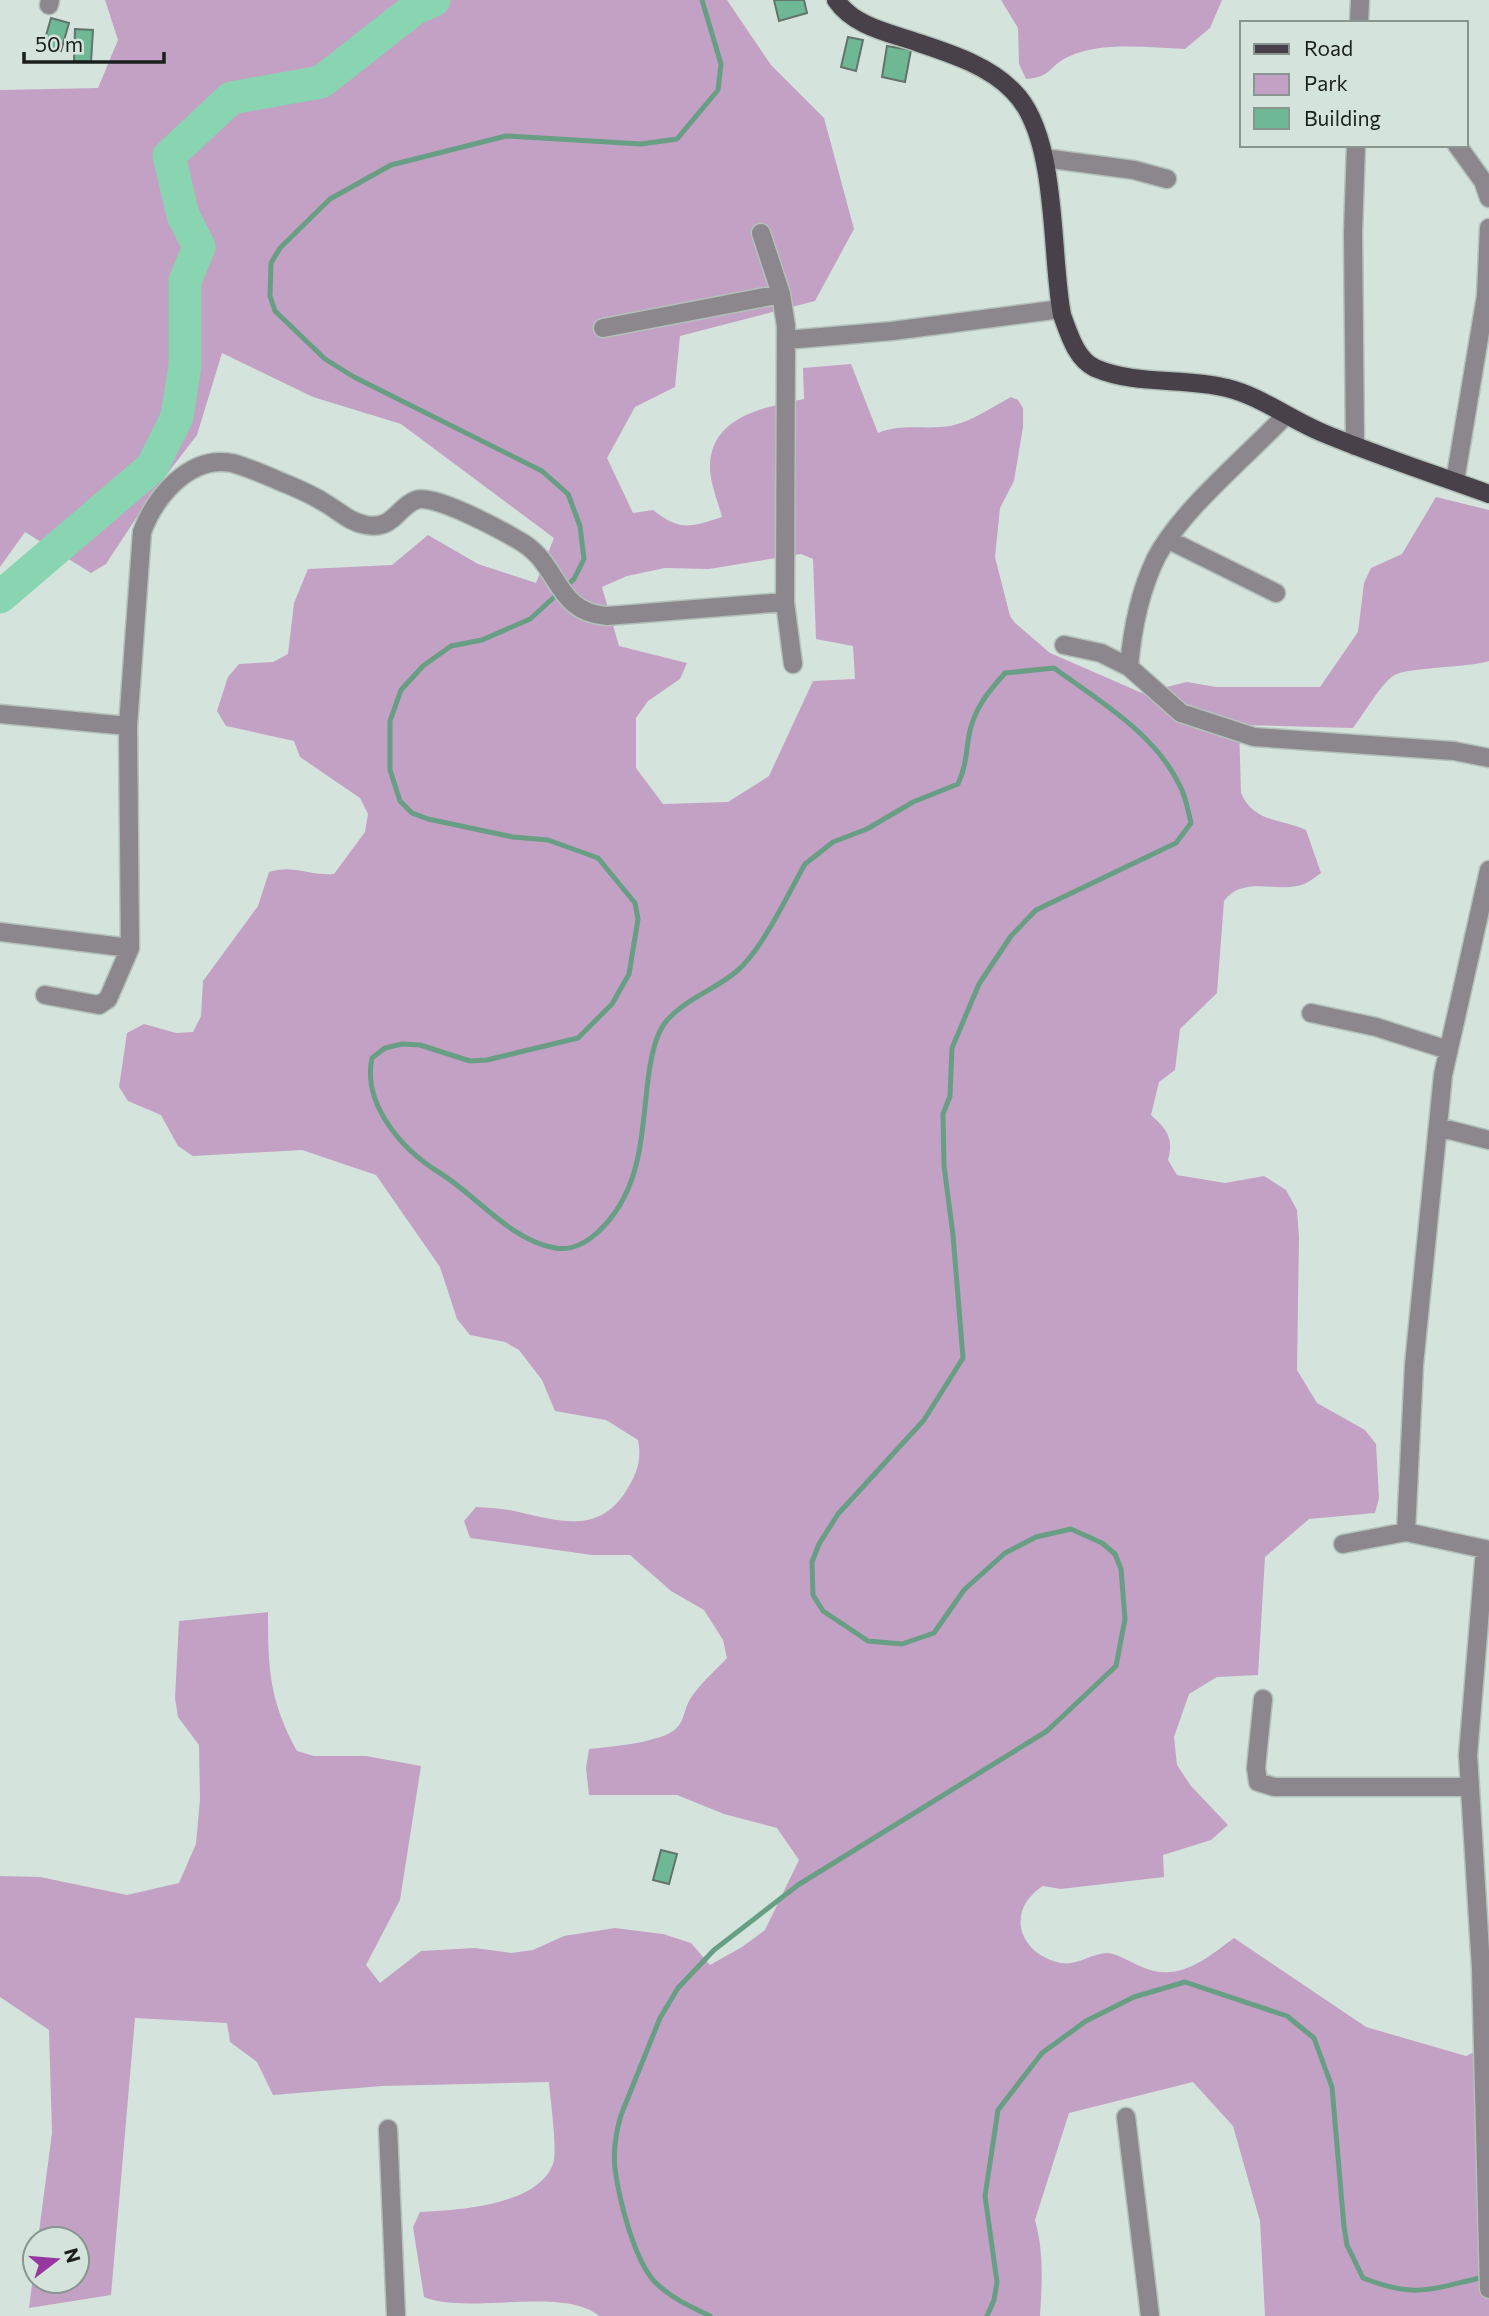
<svg xmlns="http://www.w3.org/2000/svg" width="1489" height="2316" viewBox="0 0 1489 2316" font-family="Commissioner,sans-serif">
<style>
.green{fill:#c3a1c5;fill-rule:evenodd}
.lines{fill:none;stroke-linecap:round;stroke-linejoin:round}
.stream{stroke:#679e84;stroke-width:5}
.river{stroke:#89d4b1;stroke-width:33}
.building{fill:#6eb896;stroke:#64736b;stroke-width:2}
.minor-casing{stroke:#b2c1b9;stroke-width:21}
.major-casing{stroke:#b2c1b9;stroke-width:21}
.minor{stroke:#8c878c;stroke-width:18}
.major{stroke:#494149;stroke-width:18}
</style>
<rect width="100%" height="100%" fill="#d4e4dc"/>
<!-- green -->
<path class="green" d="M105 0H727L771 65 824 118 854 229 815 301 680 336 675 387 635 407 607 458 633 513 653 510C681 532 691 527 722 517 718 502 711 485 710 470 708 417 764 407 804 399L803 368 851 364 878 433C901 423 925 430 950 426 971 422 992 407 1011 397L1018 400 1023 408V427L1014 481 1000 508 995 557 1010 616 1015 623 1050 653 1142 693 1187 682 1216 687H1320L1358 632 1364 583 1371 568 1402 554 1436 497 1489 510V661C1467 668 1405 667 1393 676 1380 685 1364 714 1353 728L1239 725 1241 793C1254 823 1280 818 1306 830L1321 873C1314 878 1306 885 1297 886 1272 891 1242 877 1224 901L1217 993 1180 1029 1175 1070 1159 1082 1151 1115C1167 1129 1174 1139 1168 1160L1177 1175 1225 1183 1264 1176 1286 1190 1297 1210 1299 1237 1297 1370 1317 1403 1365 1430 1376 1444 1379 1498 1375 1513 1309 1519 1265 1557 1258 1675 1217 1677 1189 1694 1174 1737 1177 1765 1191 1786 1228 1825 1211 1840 1163 1855 1164 1877 1061 1889 1043 1886C1005 1910 1018 1954 1061 1963 1078 1966 1091 1953 1108 1953 1118 1954 1132 1963 1142 1967 1178 1983 1206 1959 1234 1938L1366 2027 1466 2056 1489 2045V2316H1265L1260 2221 1233 2126 1193 2082 1069 2113 1035 2220C1044 2252 1042 2284 1040 2316H599C564 2286 465 2315 424 2297L413 2227 420 2212C458 2210 537 2206 553 2164 558 2152 550 2098 549 2082L382 2086 273 2095 257 2062 230 2042 227 2023 135 2018 111 2295 29 2308 35 2261V2281H77V2239H38L52 2133 49 2030 0 1997V1876L40 1877 127 1895 179 1883 196 1844 200 1799 199 1745 178 1717 175 1698 179 1621 268 1612C268 1668 269 1700 297 1751L314 1756H366L421 1766 400 1900 366 1965 380 1983 421 1951 475 1948 511 1953 533 1950 564 1936 615 1928 663 1934 691 1943 710 1965 742 1947 765 1930 799 1860 777 1828 724 1814 677 1795H589L586 1768 589 1749C610 1747 655 1743 673 1731 684 1723 683 1714 688 1703 696 1687 714 1672 727 1658L723 1640 704 1610 671 1591 630 1555H592L470 1538 464 1521 476 1507C488 1508 501 1508 514 1511 557 1520 598 1536 626 1491 637 1473 642 1461 638 1440L606 1420 555 1411 542 1380 519 1350 505 1342 470 1335 457 1319 440 1267 376 1175 302 1150 193 1156 178 1146 161 1115 128 1101 119 1087 127 1033 144 1024 176 1033 193 1032 201 1016 203 981 258 906 269 872C293 864 309 876 334 874L365 832 368 814 360 798 300 757 294 741 226 726 217 711 228 677 239 664 273 662 288 654 294 603 308 569 392 565 428 535 478 564 536 583 554 538 401 424 313 397 222 353 197 435 154 491 106 564 91 573 25 532 0 567V90L98 88 118 40ZM801 554 813 559 816 639 853 646 855 679 813 681 769 776 728 802 663 804 636 768V718L648 701 680 679 687 663 619 646 602 587 627 576 665 568 709 569Z
M1001 0H1222L1210 28 1185 49C1148 48 1102 41 1068 57 1048 66 1053 77 1026 79L1019 64 1018 28Z"/>
<g class="lines">
<!-- stream -->
<path class="stream" d="M702 0 721 64 718 90 677 139 641 144 506 136 391 165 330 199 280 248 271 263 270 296 275 311 325 359 354 377 542 471 568 494 580 526 584 559 574 579 530 619 482 640 451 646 423 666 401 690 390 721V770L400 801 412 813 428 819 513 837 548 840 598 858 635 903 638 919 629 974 612 1004 578 1038 487 1060 470 1061 420 1045 402 1044 385 1048 372 1058C362 1104 402 1150 440 1173 477 1196 510 1240 555 1248 572 1251 586 1243 598 1232 642 1191 641 1136 648 1080 650 1063 654 1039 664 1024 682 1000 715 990 737 971 762 950 788 894 805 864L833 842 867 829 913 802 958 784C966 767 966 753 969 735 974 709 988 692 1005 673L1054 668C1099 701 1155 733 1180 786 1186 797 1188 811 1191 823L1176 843 1036 910 1011 936 979 984 952 1048 950 1096 943 1114 944 1166 953 1235 963 1358 924 1420 838 1514 819 1544 812 1562 813 1595 823 1611 868 1641 902 1644 934 1633 964 1590 1005 1553 1036 1537 1071 1529 1102 1543 1115 1554 1121 1569 1125 1619 1116 1666 1047 1731 798 1885 714 1950 678 1988 660 2018 621 2115C616 2132 613 2151 615 2169 619 2199 634 2259 654 2281 669 2297 691 2307 710 2316
M987 2316 994 2300 997 2282 985 2196 998 2110 1042 2053 1086 2021 1134 1997 1185 1982 1287 2016 1314 2038 1332 2087 1344 2227 1347 2245 1363 2278C1417 2299 1430 2289 1484 2277"/>
<!-- river -->
<path class="river" d="M0 597 152 467 177 417 185 365V281L199 247 183 215 169 156 231 98 321 82 414 9 434 0"/>
</g>
<!-- building -->
<path class="building" d="M774 0H804L807 13 779 21Z
M51 18 69 23 61 51 43 46Z
M75 29 93 30 91 62 74 61Z
M848 37 863 40 856 71 841 67Z
M887 46 911 50 905 82 882 77Z
M661 1850 677 1854 669 1884 653 1880Z"/>
<g class="lines">
<defs>
<path id="minor" d="M49 5 50 0
M1359 23 1360 0
M1457 145 1483 181 1489 198
M1044 158 1134 170 1167 179
M761 233 781 294 786 326 785 602 793 664
M603 328 781 294
M786 340 892 331 1061 309
M1355 446 1353 232 1356 145
M1455 481 1486 296 1489 228
M1169 540 1276 593
M1064 645 1101 653 1129 667 1181 713 1254 737 1454 751 1489 758
M1129 667C1132 631 1140 591 1156 558 1182 509 1246 457 1285 416
M0 714 128 726 142 532C155 497 189 455 232 463 247 467 263 474 277 480 293 487 310 493 325 503 339 511 349 522 366 525 394 530 397 507 416 500 434 493 505 532 523 543 560 566 555 612 607 616L785 602
M0 932 130 948
M45 995 99 1005 108 999 130 948 128 726
M1311 1013 1376 1027 1448 1050
M1438 1127 1489 1140
M1406 1532 1414 1365 1443 1075 1489 870
M1343 1544 1406 1532 1489 1550
M1485 1549 1468 1755 1481 1968 1489 2289
M1263 1699 1256 1768 1258 1782 1274 1787H1470
M1126 2117 1150 2316
M388 2129 396 2316"/>
<path id="major" d="M836 0C854 27 891 33 919 43 952 54 989 66 1013 91 1059 136 1050 253 1062 315 1069 334 1076 359 1095 368 1137 386 1184 377 1227 388 1260 396 1291 420 1323 433 1378 456 1434 474 1489 494"/>
</defs>
<!-- minor casing -->
<use href="#minor" class="minor-casing"/>
<!-- major casing -->
<use href="#major" class="major-casing"/>
<!-- minor -->
<use href="#minor" class="minor"/>
<!-- major -->
<use href="#major" class="major"/>
</g>
<!-- legend -->
<rect x="1240" y="21" width="228" height="126" fill="#d4e4dc" stroke="#89958f" stroke-width="2"/>
<rect x="1254" y="44" width="35" height="10" fill="#494149" stroke="#89958f" stroke-width="2"/>
<text x="1304" y="56" font-size="21" fill="#191f1c">Road</text>
<rect x="1254" y="74" width="35" height="21" fill="#c3a1c5" stroke="#89958f" stroke-width="2"/>
<text x="1304" y="91" font-size="21" fill="#191f1c">Park</text>
<rect x="1254" y="108" width="35" height="21" fill="#6eb896" stroke="#89958f" stroke-width="2"/>
<text x="1304" y="126" font-size="21" fill="#191f1c">Building</text>
<!-- north arrow -->
<g transform="translate(56 2260) rotate(74)"><circle r="33" fill="#d4e4dc" stroke="#89958f" stroke-width="2"/>
<path d="M0-5L12 26L0 18L-12 26Z" fill="#9738a0"/>
<text y="-10" font-size="19" font-weight="bold" text-anchor="middle" fill="#191f1c">N</text>
</g>
<!-- scale -->
<path d="M24 52v10h140v-10" fill="none" stroke="#191f1c" stroke-width="3.5"/>
<text x="35" y="52" font-size="21" fill="#191f1c" stroke="#d4e4dc" stroke-width="5" paint-order="stroke">50 m</text>
</svg>
